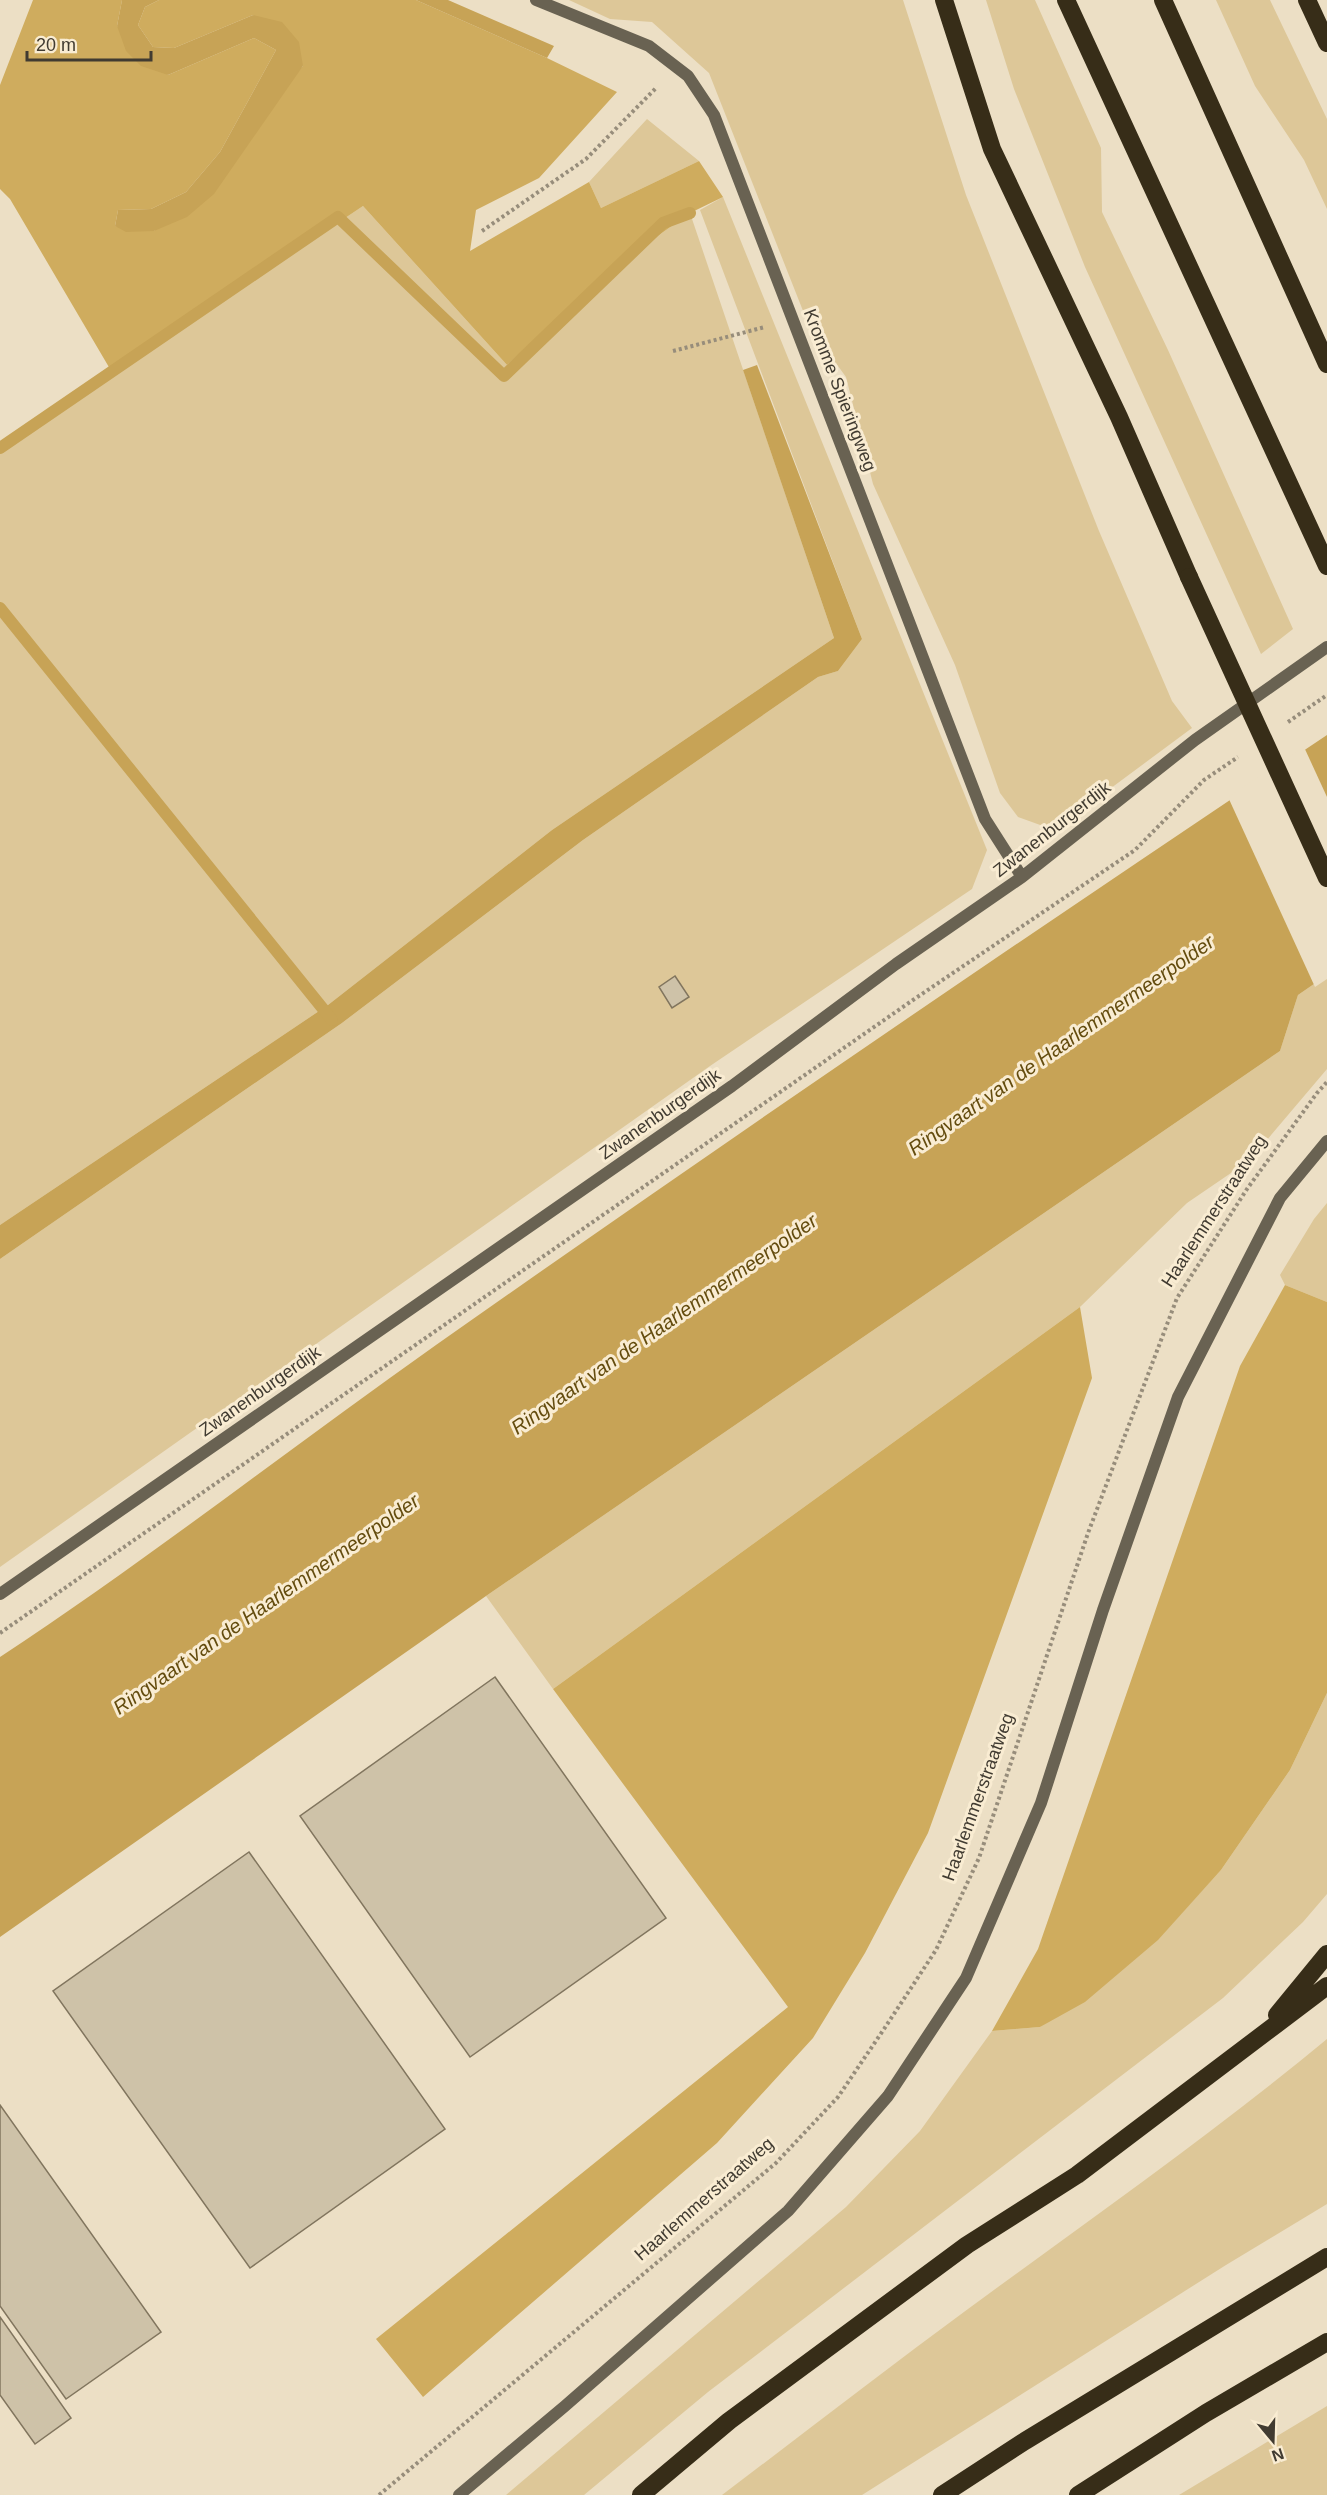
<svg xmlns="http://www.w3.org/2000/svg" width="1327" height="2495" viewBox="0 0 1327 2495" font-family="Helvetica,sans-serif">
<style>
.green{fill:#ddc798}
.forest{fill:#cfac5e}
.water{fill:#c7a356}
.pier{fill:#ecdfc5}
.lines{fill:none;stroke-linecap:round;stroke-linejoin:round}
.stream{stroke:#c7a356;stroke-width:12}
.building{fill:#cec2a8;stroke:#81755e;stroke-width:1.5}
.path{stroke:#978d7b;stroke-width:4;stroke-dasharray:3 3;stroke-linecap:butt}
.secondary{stroke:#696252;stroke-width:12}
.highway{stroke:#372d18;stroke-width:18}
.highway-bridge{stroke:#372d18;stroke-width:18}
.labels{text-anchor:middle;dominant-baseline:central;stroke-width:6;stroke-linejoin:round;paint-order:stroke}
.street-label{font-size:18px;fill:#413b31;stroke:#f9ecd2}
.water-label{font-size:20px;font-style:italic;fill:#644c0e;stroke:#f9ecd2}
</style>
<rect width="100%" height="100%" fill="#ecdfc5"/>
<!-- green -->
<path class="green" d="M569 0H903L966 195 1099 531 1172 701 1192 728 1072 817 1043 826 1018 817 1000 793 955 665 873 484 846 377 809 326 709 73 652 22 610 19Z
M986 0H1035L1101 148 1102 212 1168 350 1293 629 1261 654 1085 267 1014 89Z
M1216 0H1270L1327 119V209L1304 160 1255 86Z
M647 119 699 161 601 208 589 182Z
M723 197 987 850 972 889 710 1066 0 1567V1259L342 1023 583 840 818 677 838 671 862 639 700 210Z
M363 206 507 365 614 267 690 213 834 638 552 830 328 1005 0 1225V453L113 374Z
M1327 975V1069L1250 1160 1187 1203 1080 1307 553 1689 486 1596 1280 1051 1298 995Z
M1327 1203V1302L1285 1285 1280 1275 1314 1219Z
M1327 1693V1894L1303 1922 1223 1998 708 2392 584 2495H506L846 2207 920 2131 992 2031 1040 2027 1158 1939 1221 1870 1290 1770Z
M1327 2039V2204L1226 2265 862 2495H722C804 2433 885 2370 968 2309 1089 2220 1211 2135 1327 2039Z
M1327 2406V2495H1179Z"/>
<!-- forest -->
<path class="forest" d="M33 0H122L117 26 168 75 254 38 276 50 220 152 186 192 151 209 118 210 115 226 154 231 303 66 253 15 174 48 153 47 138 25 145 7 159 0H416L547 58 617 92 539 178 476 210 470 251 589 182 601 208 699 161 723 197 690 213 614 267 507 365 363 206 113 374 10 199 0 189V85Z
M1285 1285 1327 1302V1693L1290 1770 1221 1870 1158 1940 1085 2002 1040 2027 992 2031 1038 1949 1240 1366Z
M1080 1307 1092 1378 928 1833 865 1953 813 2038 717 2143 423 2397 376 2339 788 2007 553 1689Z"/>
<!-- water -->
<path class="water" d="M122 0H159L145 7 138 25 153 47 174 48 253 15 282 22 299 42 303 66 214 194 187 217 154 231 126 232 115 226 118 210 151 209 186 192 220 152 276 50 254 38 168 75 141 66 126 51 117 26Z
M416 0H448L554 46 547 58Z
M757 365 862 639 838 671 818 677 583 840 342 1023 0 1259V1225L328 1005 552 830 834 638 743 370Z
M1327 735V975L1298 995 1280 1051 486 1596 0 1937V1657C149 1559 290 1448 436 1345 730 1138 1028 935 1327 735Z"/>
<!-- pier -->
<path class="pier" d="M1304 747 1327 797V979L1315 987 1228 797Z"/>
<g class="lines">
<!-- stream -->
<path class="stream" d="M0 448 338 217 504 376 663 223 690 213
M0 608 332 1020"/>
</g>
<!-- building -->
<path class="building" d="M675 976 689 997 672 1008 659 987Z
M495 1677 666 1918 470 2057 300 1816Z
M249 1852 445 2129 250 2268 53 1991Z
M0 2105 161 2332 66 2399 0 2306Z
M0 2317 71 2418 35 2444 0 2395Z"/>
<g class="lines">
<!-- path -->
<path class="path" d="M482 231 586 159 657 87
M673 351 765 327
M1288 722 1327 695
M0 1633 913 1000 1135 850 1204 780 1238 757
M379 2495 776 2163 838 2097 884 2029 936 1950 979 1858 1088 1533 1177 1298 1247 1189 1317 1093 1327 1082"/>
<!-- secondary -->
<path class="secondary" d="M536 0 649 46 688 76 714 115 985 819 1022 877
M0 1594 732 1086 896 964 1022 877 1195 740 1327 647
M459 2495 565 2406 788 2211 888 2096 966 1978 1041 1803 1103 1610 1178 1397 1280 1198 1327 1141"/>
<!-- highway -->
<path class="highway" d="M944 0 992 149 1119 417 1189 577
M1066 0 1327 566
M1163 0 1327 364
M1307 0 1327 43
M1277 2015 1327 1954
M641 2495 729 2421 967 2245 1077 2175 1327 1986
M942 2495 1025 2441 1327 2257
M1078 2495 1206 2413 1327 2342"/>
<!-- highway-bridge -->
<path class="highway-bridge" d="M1189 577 1327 878"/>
</g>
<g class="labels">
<!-- street labels -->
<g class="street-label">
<text transform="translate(840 390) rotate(69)">Kromme Spieringweg</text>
<text transform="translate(1052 829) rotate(-38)">Zwanenburgerdijk</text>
<text transform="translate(660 1114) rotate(-35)">Zwanenburgerdijk</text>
<text transform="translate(1214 1211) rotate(-57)">Haarlemmerstraatweg</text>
<text transform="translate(260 1391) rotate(-35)">Zwanenburgerdijk</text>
<text transform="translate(978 1797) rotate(-70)">Haarlemmerstraatweg</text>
<text transform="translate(704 2199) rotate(-41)">Haarlemmerstraatweg</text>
</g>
<!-- water labels -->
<g class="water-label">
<text transform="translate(1061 1045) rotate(-35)">Ringvaart van de Haarlemmermeerpolder</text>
<text transform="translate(664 1324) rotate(-35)">Ringvaart van de Haarlemmermeerpolder</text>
<text transform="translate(266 1604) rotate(-35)">Ringvaart van de Haarlemmermeerpolder</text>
</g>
</g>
<!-- north arrow -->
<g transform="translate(1273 2441) rotate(161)" stroke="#f9ecd2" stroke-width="4.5" paint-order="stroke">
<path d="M0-4.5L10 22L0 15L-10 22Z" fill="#413b31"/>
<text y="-9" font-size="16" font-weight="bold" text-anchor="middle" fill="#413b31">N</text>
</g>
<!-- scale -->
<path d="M27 51v9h124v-9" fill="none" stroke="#413b31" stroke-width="3"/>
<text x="36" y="51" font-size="18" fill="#413b31" stroke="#f9ecd2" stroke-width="4.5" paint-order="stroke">20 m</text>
</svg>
